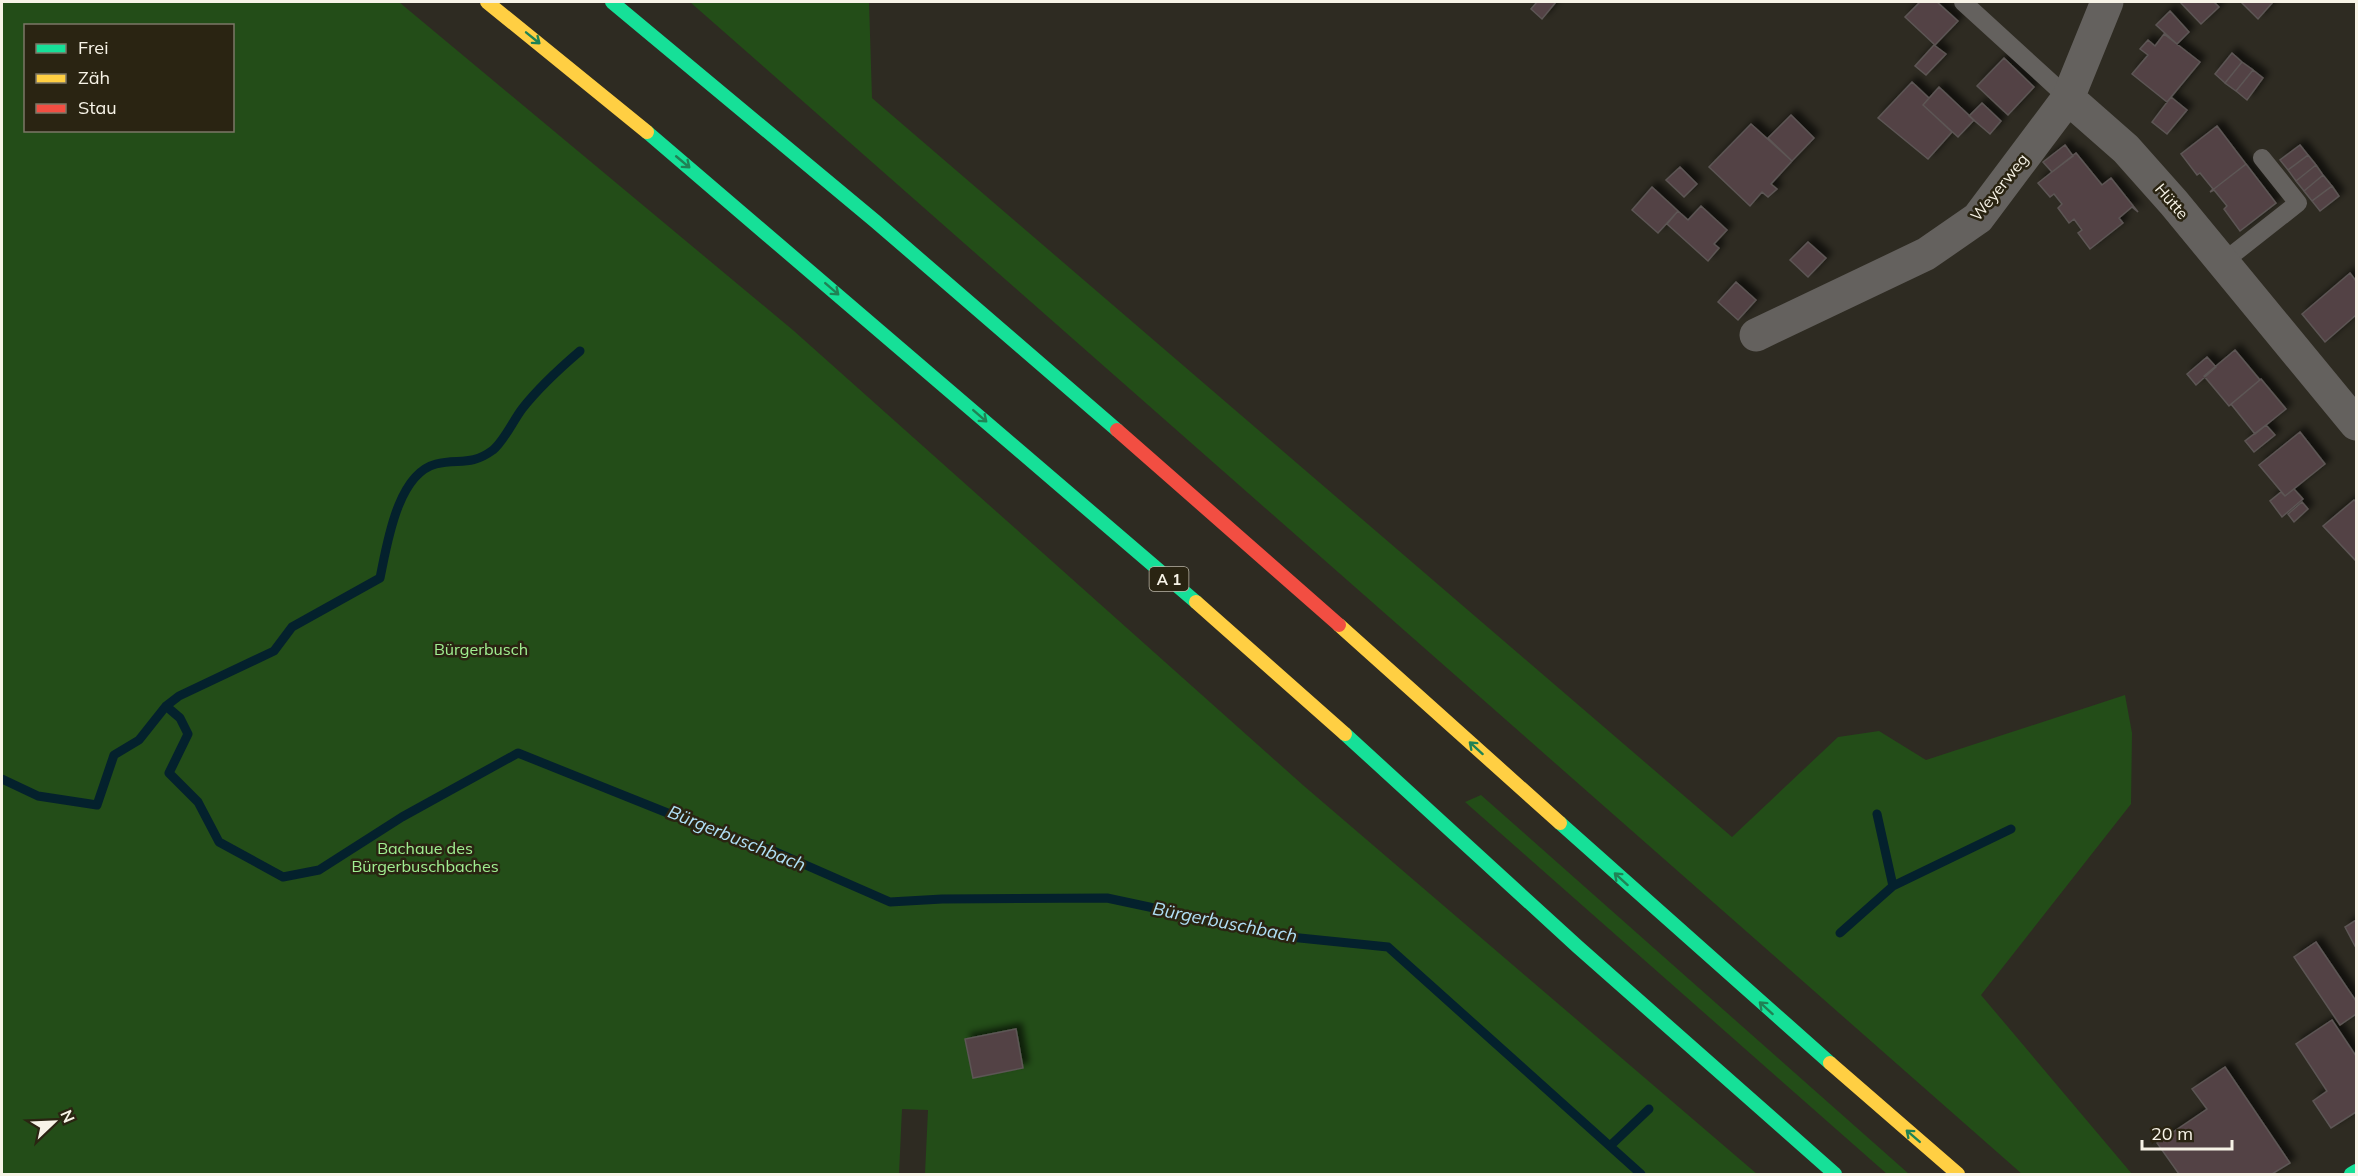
<svg xmlns="http://www.w3.org/2000/svg" width="2358" height="1176" viewBox="0 0 2358 1176" font-family="Mulish,sans-serif">
<style>
.green{fill:#234d18;fill-rule:evenodd}
.lines{fill:none;stroke-linecap:round;stroke-linejoin:round}
.stream{stroke:#04212d;stroke-width:9}
.building{fill:#534245;stroke:#5d5655;stroke-width:1.5;filter:url(#shadow)}
.lane{stroke:#64615e;stroke-width:18}
.street{stroke:#64615e;stroke-width:33}
.fast{stroke:#16e098;stroke-width:14}
.slow{stroke:#ffcf43;stroke-width:14}
.jam{stroke:#f24e42;stroke-width:14}
.oneway{stroke:#208255}
.labels{text-anchor:middle;dominant-baseline:central;stroke-width:5;stroke-linejoin:round;paint-order:stroke}
.shield{fill:#2a2412;stroke:#bab5a7;stroke-width:1.5}
.shield-label{font-size:15px;font-weight:bold;fill:#f7f3e7}
.street-label{font-size:16px;fill:#f7f3e7;stroke:#2a2412}
.park-label{font-size:16px;fill:#a1ef91;stroke:#2a2412}
.water-label{font-size:18px;font-style:italic;fill:#b1e0f7;stroke:#2a2412}
</style>
<defs>
<filter id="shadow"><feDropShadow dx="5.5" dy="-5.5" stdDeviation="3" flood-color="#0009"/></filter>
</defs>
<rect width="100%" height="100%" fill="#2e2b22"/>
<!-- green -->
<path class="green" d="M2 2H399L794 331 1304 786 1757 1174H925L928 1110 902 1109 899 1174H2ZM26 26H232V130H26Z
M690 2H869L872 98 1732 837 1838 737 1879 731 1926 760 2125 695 2132 733 2131 804 1981 995 2132 1174H2022Z
M1481 795 1909 1174H1887L1465 802Z"/>
<g class="lines">
<!-- stream -->
<path class="stream" d="M166 706 180 718 188 734 169 773 198 802 219 842 283 877 319 870 402 817 518 753 710 830 776 852 890 902 942 899 1107 898 1290 937 1388 947 1641 1174
M2 779 38 796 97 805 114 755 139 740 166 706 179 696 274 651 292 627 380 578C387 545 397 474 436 464 458 458 470 467 493 450 504 441 513 421 522 409 539 387 559 369 580 351
M1877 814 1893 886
M1840 933 1893 886 2011 829
M1610 1146 1649 1109"/>
</g>
<!-- building -->
<path class="building" d="M1537 2H1556L1542 19 1531 9Z
M1920 2H1937L1958 21 1935 45 1905 17Z
M2180 2H2214L2219 7 2201 24Z
M2241 2H2273L2258 19Z
M2170 11 2189 32 2177 44 2156 25Z
M2164 34 2200 62 2167 102 2132 74 2148 55 2140 49 2148 40 2155 46Z
M1934 45 1946 54 1926 75 1915 66Z
M2232 53 2242 62 2225 83 2215 74Z
M2004 58 2034 87 2008 115 1977 86Z
M2242 62 2253 70 2236 91 2225 83Z
M2253 70 2263 78 2247 100 2236 91Z
M1912 82 1929 98 1923 105 1952 132 1928 159 1878 118Z
M1939 87 1974 120 1958 137 1923 105Z
M2171 97 2187 110 2167 134 2152 122Z
M1982 103 2001 121 1990 134 1969 116Z
M1791 115 1814 138 1792 161 1768 138Z
M1751 124 1792 161 1771 184 1777 189 1768 197 1762 192 1750 206 1709 167Z
M2217 126 2246 164 2210 192 2213 189 2200 173 2197 175 2181 154Z
M2065 145 2073 156 2052 172 2043 162Z
M2300 145 2308 155 2288 170 2280 160Z
M2076 153 2102 185 2111 178 2138 212 2132 207 2119 218 2123 223 2090 249 2078 233 2082 230 2074 219 2069 223 2058 208 2062 204 2054 194 2050 197 2038 183Z
M2308 155 2316 165 2296 181 2288 170Z
M2246 164 2276 203 2240 231 2224 209 2227 206 2214 190 2210 192Z
M2316 165 2323 175 2304 191 2296 181Z
M1680 167 1697 184 1684 197 1666 180Z
M2323 175 2332 186 2312 201 2304 191Z
M2332 186 2339 196 2320 211 2312 201Z
M1652 187 1678 211 1658 233 1632 210Z
M1701 206 1727 230 1714 244 1719 248 1708 261 1667 224 1678 211 1688 220Z
M1808 242 1826 258 1808 277 1790 260Z
M2350 273 2356 281V315L2325 342 2302 314Z
M1736 282 1756 300 1738 320 1718 302Z
M2235 350 2260 380 2229 406 2204 376Z
M2207 357 2216 367 2196 385 2187 374Z
M2261 379 2286 409 2255 434 2231 404Z
M2266 425 2275 435 2254 452 2245 441Z
M2300 432 2325 464 2285 496 2259 465Z
M2294 489 2303 499 2282 517 2270 501 2281 492 2285 496Z
M2354 500 2356 502V561L2323 526Z
M2302 502 2308 509 2294 522 2288 514Z
M2356 920V945L2355 946 2345 927Z
M2316 942 2356 1001V1014L2340 1025 2294 957Z
M2332 1020 2356 1056V1112L2331 1128 2313 1101 2327 1091 2296 1044Z
M1016 1029 1023 1068 973 1078 965 1039Z
M2225 1067 2290 1163 2272 1174H2179L2157 1143 2207 1109 2192 1089Z"/>
<g class="lines">
<!-- lane -->
<path class="lane" d="M1963 2 2068 98
M2223 262 2298 203 2262 158"/>
<!-- street -->
<path class="street" d="M2068 98 2126 149 2174 203 2356 424
M1756 335 1926 254 1978 218 2068 98 2107 2"/>
<!-- fast -->
<path class="fast" d="M612 2 875 221 1117 430
M647 132 1196 602
M1345 734 1578 947 1835 1174
M1560 823 1830 1063
M2351 1174 2356 1171"/>
<!-- slow -->
<path class="slow" d="M487 2 647 132
M1196 602 1345 734
M1339 625 1560 823
M1830 1063 1958 1174"/>
<!-- jam -->
<path class="jam" d="M1117 430 1339 625"/>
</g>
<!-- one-way arrows -->
<defs><path id="oneway-shaft" d="M-6 0H5M1.5-3L5.5 0L1.5 3" fill="none" stroke-width="1.6" stroke-linecap="round" stroke-linejoin="round" transform="scale(1.5)"/></defs>
<g class="oneway">
<use href="#oneway-shaft" transform="translate(533 38) rotate(39)"/>
<use href="#oneway-shaft" transform="translate(683 162) rotate(40)"/>
<use href="#oneway-shaft" transform="translate(832 289) rotate(41)"/>
<use href="#oneway-shaft" transform="translate(980 416) rotate(41)"/>
<use href="#oneway-shaft" transform="translate(1476 748) rotate(-138)"/>
<use href="#oneway-shaft" transform="translate(1621 879) rotate(-138)"/>
<use href="#oneway-shaft" transform="translate(1766 1008) rotate(-138)"/>
<use href="#oneway-shaft" transform="translate(1913 1136) rotate(-139)"/>
</g>
<g class="labels">
<!-- shield labels -->
<rect class="shield" x="1149.5" y="567" width="39" height="24" rx="4.5"/>
<g class="shield-label">
<text x="1169" y="579">A 1</text>
</g>
<!-- street labels -->
<g class="street-label">
<text transform="translate(1999 187) rotate(-51)">Weyerweg</text>
<text transform="translate(2172 201) rotate(49)">Hütte</text>
</g>
<!-- park labels -->
<g class="park-label">
<text x="481" y="649">Bürgerbusch</text>
<text x="425" y="848">Bachaue des<tspan x="425" dy="18">Bürgerbuschbaches</tspan></text>
</g>
<!-- water labels -->
<g class="water-label">
<text transform="translate(737 838) rotate(22)">Bürgerbuschbach</text>
<text transform="translate(1225 922) rotate(11)">Bürgerbuschbach</text>
</g>
</g>
<!-- border -->
<rect width="2358" height="1176" fill="none" stroke="#f7f3e7" stroke-width="6"/>
<!-- legend -->
<rect x="24" y="24" width="210" height="108" fill="#2a2412" stroke="#7c7767" stroke-width="1.5"/>
<rect x="36" y="44" width="30" height="9" fill="#16e098" stroke="#7c7767" stroke-width="1.5"/>
<text x="78" y="54" font-size="18" fill="#f7f3e7">Frei</text>
<rect x="36" y="74" width="30" height="9" fill="#ffcf43" stroke="#7c7767" stroke-width="1.5"/>
<text x="78" y="84" font-size="18" fill="#f7f3e7">Zäh</text>
<rect x="36" y="104" width="30" height="9" fill="#f24e42" stroke="#7c7767" stroke-width="1.5"/>
<text x="78" y="114" font-size="18" fill="#f7f3e7">Stau</text>
<!-- north arrow -->
<g transform="translate(54 1122) rotate(67)" stroke="#2a2412" stroke-width="4.5" paint-order="stroke">
<path d="M0-4.5L10 22L0 15L-10 22Z" fill="#f7f3e7"/>
<text y="-9" font-size="16" font-weight="bold" text-anchor="middle" fill="#f7f3e7">N</text>
</g>
<!-- scale -->
<path d="M2142 1140v9h90v-9" fill="none" stroke="#f7f3e7" stroke-width="3"/>
<text x="2151" y="1140" font-size="18" fill="#f7f3e7" stroke="#2a2412" stroke-width="4.5" paint-order="stroke">20 m</text>
</svg>
